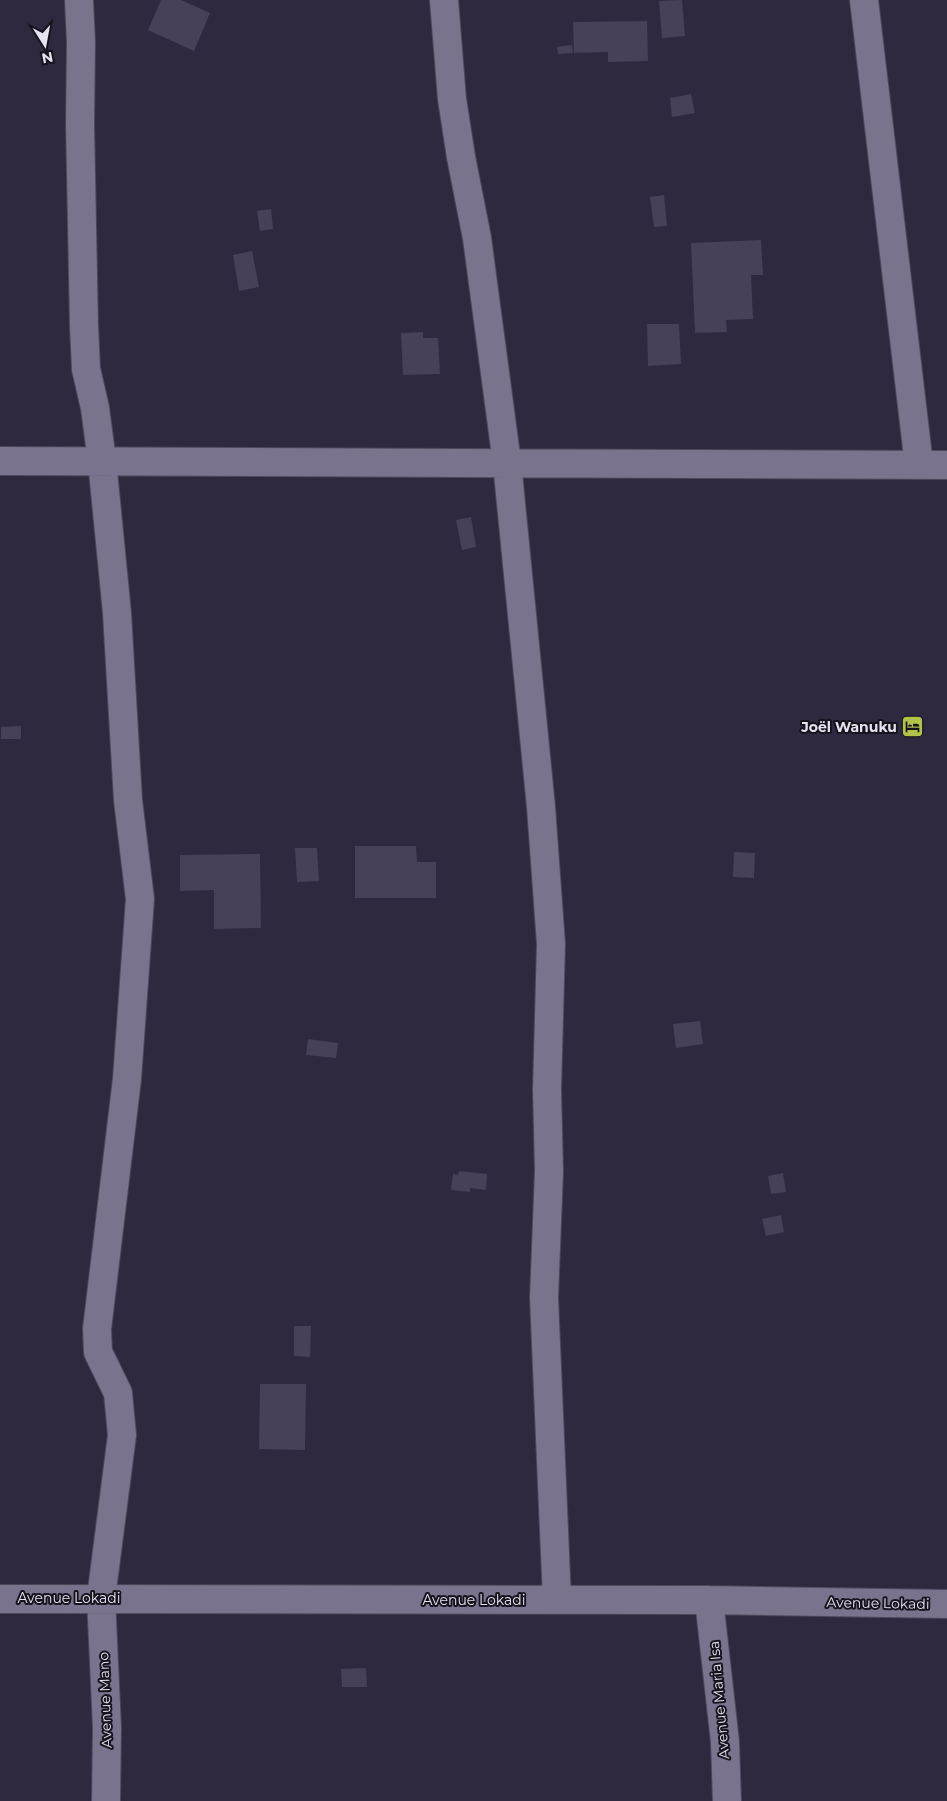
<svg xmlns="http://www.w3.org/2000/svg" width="947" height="1801" viewBox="0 0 947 1801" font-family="Montserrat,sans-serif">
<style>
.building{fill:#464059}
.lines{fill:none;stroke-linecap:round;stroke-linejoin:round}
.street-casing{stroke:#4d475a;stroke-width:30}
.street{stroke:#79738e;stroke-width:28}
.labels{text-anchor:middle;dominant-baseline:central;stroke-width:4;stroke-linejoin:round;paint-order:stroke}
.poi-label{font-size:14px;font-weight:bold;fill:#e5e2f1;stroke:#16131d;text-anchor:end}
.street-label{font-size:14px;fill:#e5e2f1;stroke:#16131d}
</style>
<rect width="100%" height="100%" fill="#2e293f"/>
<!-- building -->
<path class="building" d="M161 0H181L210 13 194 51 148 30Z
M682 0 685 36 662 38 659 1Z
M647 21 648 61 608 62V52L574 53 573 22Z
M572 45 573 53 558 54 557 47Z
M691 94 695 113 672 117 670 98Z
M664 195 667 226 654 227 650 197Z
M271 209 273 229 260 231 257 211Z
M761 240 763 275H751L753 319 726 320 727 332 695 333 691 243Z
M252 251 259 287 239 291 233 255Z
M647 324H679L681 364 648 366Z
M423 332V338H438L440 374 403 375 401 333Z
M471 517 476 547 462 550 456 520Z
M21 726V739H1V727Z
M355 846H416L417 862H436V898H355Z
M295 848H317L319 881 297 882Z
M734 852 755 853 754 878 733 877Z
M260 854 261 928 214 929V890L180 891V855Z
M700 1021 703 1044 676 1048 673 1024Z
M308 1039 338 1043 336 1058 306 1055Z
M459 1171 487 1174 486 1190 470 1188V1192L451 1190 453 1174 458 1175Z
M783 1173 786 1192 771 1194 768 1176Z
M781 1215 784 1232 766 1236 762 1219Z
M294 1326H311L310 1357 294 1356Z
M260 1384H306L305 1450 259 1449Z
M366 1668 367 1687H342L341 1669Z"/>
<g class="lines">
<defs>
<path id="street" d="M79 0 81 42 80 124 84 326 86 369 95 408 102 461 117 613 128 800 140 899 127 1079 97 1329 98 1352 118 1393 122 1435 101 1598 107 1728 106 1801
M444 0 452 99 461 157 477 238 507 463 541 807 551 944 547 1090 549 1171 544 1298 557 1600
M864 0 919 465
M0 461 947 465
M0 1599 709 1600 947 1604
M709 1600 725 1742 727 1801"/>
</defs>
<!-- street casing -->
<use href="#street" class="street-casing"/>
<!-- street -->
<use href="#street" class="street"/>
</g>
<!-- icons -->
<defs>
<symbol id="hotel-square" viewBox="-11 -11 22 22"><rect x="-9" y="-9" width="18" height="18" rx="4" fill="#b4c24a" stroke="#16131d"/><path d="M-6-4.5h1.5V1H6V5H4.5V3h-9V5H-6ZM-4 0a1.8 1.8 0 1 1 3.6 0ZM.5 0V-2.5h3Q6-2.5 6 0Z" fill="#111"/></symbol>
</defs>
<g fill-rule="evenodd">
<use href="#hotel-square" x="900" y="714" width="25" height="25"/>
</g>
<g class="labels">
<!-- poi labels -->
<g class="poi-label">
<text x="897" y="727">Joël Wanuku</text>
</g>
<!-- street labels -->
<g class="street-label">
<text x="69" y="1598">Avenue Lokadi</text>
<text x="474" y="1600">Avenue Lokadi</text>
<text transform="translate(878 1603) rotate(1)">Avenue Lokadi</text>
<text transform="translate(105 1700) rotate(-92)">Avenue Mano</text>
<text transform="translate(719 1700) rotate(-95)">Avenue Maria Isa</text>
</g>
</g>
<!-- north arrow -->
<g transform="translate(45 45) rotate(169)" stroke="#16131d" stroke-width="4" paint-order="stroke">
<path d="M0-4L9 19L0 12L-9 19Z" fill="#e5e2f1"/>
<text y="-8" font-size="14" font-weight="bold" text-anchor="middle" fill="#e5e2f1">N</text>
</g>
</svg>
